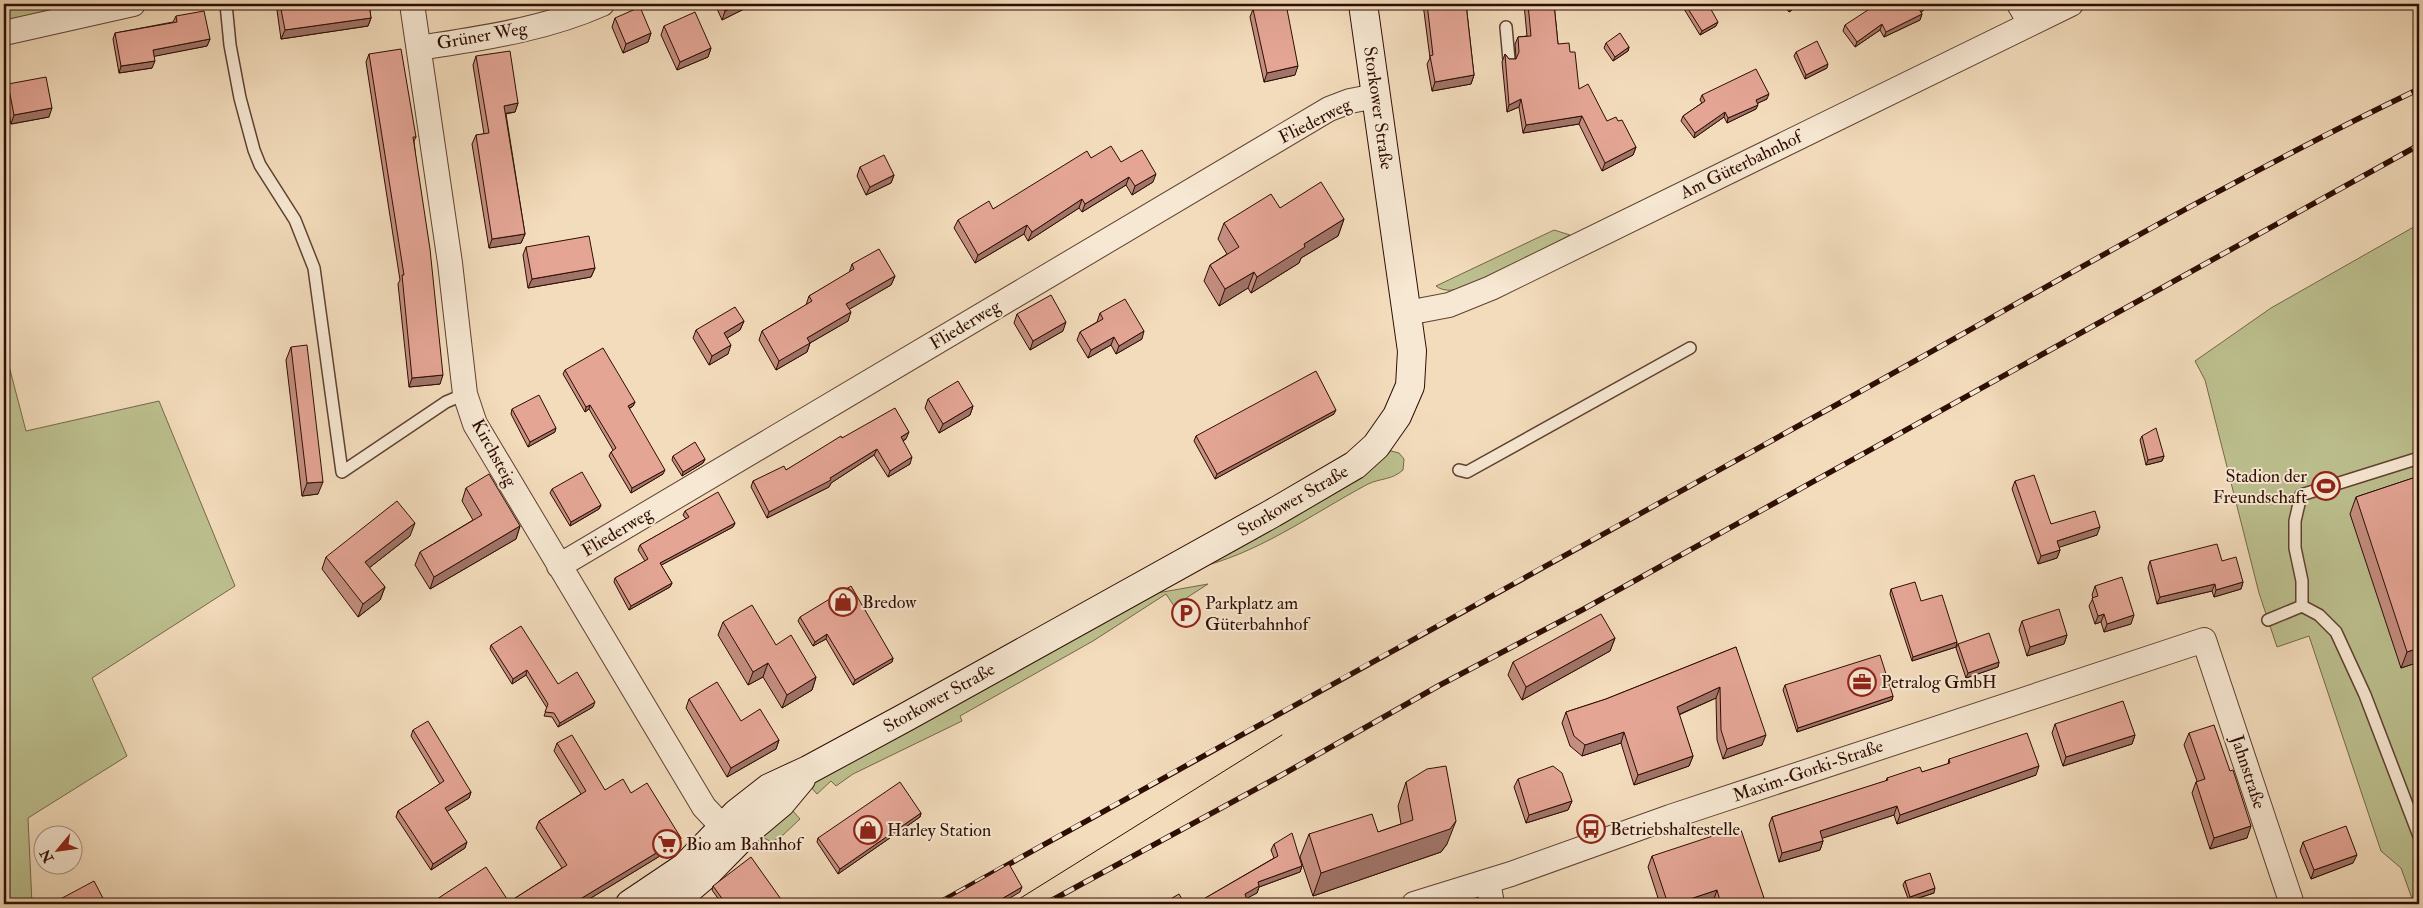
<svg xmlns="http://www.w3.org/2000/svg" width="2423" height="908" viewBox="0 0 2423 908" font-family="'IM FELL Double Pica',serif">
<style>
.green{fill:#bdc08f;stroke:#766649}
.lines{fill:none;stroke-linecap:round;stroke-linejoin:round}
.service-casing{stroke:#5f4131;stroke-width:14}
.minor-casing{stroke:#5f4131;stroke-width:26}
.secondary-casing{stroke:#2e0d03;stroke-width:30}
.service{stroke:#f7e8d3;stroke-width:11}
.minor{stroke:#f7e8d3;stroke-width:24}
.secondary{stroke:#f7e8d3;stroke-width:28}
.tram{stroke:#2e0d03;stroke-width:1}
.rail-casing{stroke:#2e0d03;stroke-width:5.5}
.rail{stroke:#f7e8d3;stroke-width:4;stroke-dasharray:11;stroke-linecap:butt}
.wall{fill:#c48e80;stroke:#2e0d03}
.shaded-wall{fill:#a07468;stroke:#2e0d03}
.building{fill:#e4a595;stroke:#2e0d03}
.labels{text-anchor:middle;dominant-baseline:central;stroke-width:4;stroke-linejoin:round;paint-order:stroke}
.street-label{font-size:18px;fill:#2e0d03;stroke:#f7e8d3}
.poi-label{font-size:18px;fill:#2e0d03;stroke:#f7e8d3;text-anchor:start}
</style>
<rect width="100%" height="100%" fill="#f3dcbc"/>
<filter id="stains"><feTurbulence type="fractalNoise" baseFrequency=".004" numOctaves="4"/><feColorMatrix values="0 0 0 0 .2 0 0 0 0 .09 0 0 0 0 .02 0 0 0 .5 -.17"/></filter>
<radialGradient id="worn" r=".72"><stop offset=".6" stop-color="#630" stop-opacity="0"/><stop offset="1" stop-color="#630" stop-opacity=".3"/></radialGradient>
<!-- green -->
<path class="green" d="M4 4H76L4 23Z
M2419 224V904H2414L2401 868 2381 851 2309 636 2277 647 2259 593 2205 380 2195 361 2271 308Z
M1554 230 1570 235C1535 253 1497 277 1459 289 1452 291 1442 291 1436 286Z
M4 347 26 431 159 401 235 586 92 678 127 756 28 818 32 904H4Z
M1391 451 1399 453 1404 459 1403 470C1392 480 1381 478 1368 484 1310 515 1257 555 1192 569Z
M1208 584 1174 606 1166 594 1093 641 960 716 962 721 853 774 836 786 831 781 817 794 810 786 821 776 1157 593Z
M793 811 800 819 783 835 772 842 762 837Z"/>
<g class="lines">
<defs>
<path id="service" d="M226 4 230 45 240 98 254 150 260 165 295 220 314 268 342 472 446 402 465 394
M1506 27 1509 60
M1459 470 1467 472 1690 348
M2302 606 2319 615 2336 632 2365 695 2419 836
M2302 606V581L2295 548V521L2301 495 2419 458
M2268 620 2302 606"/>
<path id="minor" d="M412 4 450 263 465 394 475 424 704 807 736 841
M2019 4 2030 23
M4 33 133 4
M419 48C481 38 544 30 602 4
M1407 313 1449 305 1491 288 2071 4
M559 566 1329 109 1350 101 1376 96
M1488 881 1492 904
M1414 904 1511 874 1670 817 2204 640 2292 904"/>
<path id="secondary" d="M630 904 685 867 737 813 769 788 808 770 906 717 1273 513 1355 465 1376 446 1397 416 1410 386 1412 351 1363 4
M666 904 691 887 705 875 750 829 781 803 801 779"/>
</defs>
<!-- service casing -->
<use href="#service" class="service-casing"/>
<!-- minor casing -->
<use href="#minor" class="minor-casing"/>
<!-- secondary casing -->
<use href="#secondary" class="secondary-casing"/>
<!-- service -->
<use href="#service" class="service"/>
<!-- minor -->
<use href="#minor" class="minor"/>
<!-- secondary -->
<use href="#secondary" class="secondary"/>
<!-- tram -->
<path class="tram" d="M1011 904 1282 735"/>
<defs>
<path id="rail" d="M937 904C1236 737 1536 571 1836 405 2029 298 2220 184 2419 89
M1045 904 1280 776 1440 685 1582 610 2419 145"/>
</defs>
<!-- rail casing -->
<use href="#rail" class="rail-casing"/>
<!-- rail -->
<use href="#rail" class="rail"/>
</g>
<!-- wall -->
<path class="wall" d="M279 4H369L371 18 368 26 281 39 277 10Z
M465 4H496V5L466 9Z
M715 4H751L750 6 722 20Z
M1423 4H1466L1474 75 1471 84 1432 91 1427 64 1430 58Z
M1524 4H1554L1558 44 1570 52 1579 89 1607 121 1636 147 1633 155 1602 171 1579 124 1523 133 1519 107 1507 112 1502 62 1505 54 1509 59H1516V58L1515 44 1518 37 1527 36Z
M1681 4H1708L1716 26 1700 35Z
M1783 4H1798L1796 7 1789 12Z
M1932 4 1921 12 1922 14 1920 20 1884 37 1880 30 1855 47 1843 31 1845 25Z
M1253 9 1295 75 1264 82 1250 17Z
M176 16 210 39 207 46 154 56 152 68 119 73 113 39 115 33 173 22Z
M615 18 651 33 648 42 623 53 612 27Z
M664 26 711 48 708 57 677 70 661 35Z
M1606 43 1629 47 1628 51 1613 61 1604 48Z
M1796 52 1827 68 1805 79 1794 56Z
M369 54 416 137 414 141 440 384 409 387 398 284 400 280 366 62Z
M476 56 518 103 515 112 506 114 525 234 521 243 489 248 472 144 476 135 484 134 473 65Z
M8 84 49 117 11 124 5 92Z
M1702 95 1767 99 1758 103 1756 109 1727 123 1724 117 1694 138 1681 121 1683 116 1702 103 1700 100Z
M1091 158 1121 162 1153 182 1132 195 1126 185 1082 212 1079 208 1028 241 1024 234 975 263 954 228 958 220 993 209Z
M860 167 894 175 891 183 866 195 857 176Z
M1280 208 1344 219 1338 236 1301 258 1299 263 1251 293 1248 288 1219 306 1204 281 1210 265 1227 254 1218 239 1224 223Z
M526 247 595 268 591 277 528 288 523 255Z
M852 264 895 276 891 285 849 309 848 321 810 343 807 352 776 370 759 340 762 331 806 305 809 296 849 273Z
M1100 313 1142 339 1116 354 1111 345 1088 358 1077 340 1080 332 1097 322Z
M1017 314 1063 331 1030 350 1014 323Z
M744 321 740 330 727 338 728 354 709 365 693 338 696 330Z
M291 347 318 494 302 496 286 360Z
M565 370 635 402 633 406 629 409 663 474 631 493 609 456 611 452 613 450 589 409 585 412 563 374Z
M928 399 973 406 970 415 939 433 925 408Z
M512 409 555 432 528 447 511 414Z
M1334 414 1215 479 1194 441 1196 436Z
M2142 436 2164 456 2162 461 2146 465 2140 440Z
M842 438 906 439 903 441 910 464 888 477 874 455 831 483 829 487 767 518 751 487 753 481 786 470Z
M673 456 705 459 703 463 682 476 672 460Z
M2419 476V662L2401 668 2350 514 2356 497Z
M2015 481 2051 524 2097 535 2059 547 2060 550 2057 558 2038 564 2012 489Z
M466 488 520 526 516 539 430 589 415 565 420 552 473 520 462 501Z
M552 489 601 505 599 509 570 526 550 493Z
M685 511 735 523 733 527 661 565 672 583 670 587 629 610 614 582 615 578 645 561 638 550 640 545 686 519 683 515Z
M410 536 369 568 385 587 380 600 358 617 322 569 326 557Z
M2150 561H2222L2243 582 2241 589 2214 597 2212 591 2157 604 2148 568Z
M2095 586 2131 624 2104 632 2101 622 2095 624 2089 606 2093 598 2092 595Z
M1891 589 1921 601 1957 642 1956 647 1912 661 1890 594Z
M800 617 893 658 892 662 853 685 826 639 813 646 798 621Z
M2022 621 2067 635 2064 644 2027 656 2019 630Z
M723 622 776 645 816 677 812 690 782 708 763 677 748 685 718 635Z
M1615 638 1610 651 1522 700 1508 675 1513 662Z
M1958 644 1999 662 1998 667 1966 678 1956 648Z
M491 645 593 707 558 727 552 717 544 716 547 708 526 675 512 684 490 649Z
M1736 647 1762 745 1723 759 1717 740 1716 698 1679 715 1693 756 1689 766 1634 785 1621 743 1582 756 1570 746 1562 723 1566 712 1606 699Z
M1785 685 1893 696 1892 700 1797 732 1783 690Z
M689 699 741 721 779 740 776 749 727 777 686 708Z
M2055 724 2135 735 2132 744 2063 766 2052 733Z
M413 730 471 792 469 798 447 811 465 848 431 870 396 817 398 811 440 784 411 736Z
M2189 733 2230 771 2247 838 2210 849 2192 793 2196 782 2197 781 2184 745Z
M557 743 605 790 631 793 681 838 678 845 581 904H433L434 901 509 902 562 868 536 828 539 821 581 794 554 751Z
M1949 759 2036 775 1897 824 1894 815 1822 838 1823 841 1820 850 1779 862 1769 825 1772 817 1886 781 1887 778 1922 772 1948 764Z
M1518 779 1572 801 1568 810 1526 823 1514 787Z
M1406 782 1447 844 1441 852 1313 896 1300 857 1309 834 1378 832 1401 824 1398 806Z
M921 813 920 817 838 874 817 842 818 838Z
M2303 842 2353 863 2311 879 2300 851Z
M1274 844 1302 866 1300 872 1259 887 1257 893 1246 898 1195 904 1274 858 1271 850Z
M1652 856 1764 898 1761 904H1713V902L1705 904H1660L1648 867Z
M1905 881 1934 893 1909 901 1903 885Z
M713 886 782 904H722L712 890Z"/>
<!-- shaded-wall -->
<path class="shaded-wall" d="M468 4H496V5L466 9Z
M741 4H751L750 6 722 20 725 11Z
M1797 4H1798L1796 7 1789 12 1791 8Z
M1926 4H1932L1917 15 1919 9Z
M1922 14 1920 20 1884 37 1886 32Z
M371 18 368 26 281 39 285 30Z
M1718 22 1716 26 1700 35 1702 31Z
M1882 24 1880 30 1855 47 1857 42Z
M651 33 648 42 623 53 626 44Z
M210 39 207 46 151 57 153 50Z
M1629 47 1628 51 1613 61 1615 57Z
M711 48 708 57 677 70 680 62Z
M155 61 152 68 119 73 121 66Z
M1828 64 1827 68 1805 79 1806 75Z
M1298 66 1295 75 1264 82 1267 73Z
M1474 75 1471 84 1432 91 1435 82Z
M1769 94 1767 99 1754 105 1756 100Z
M1521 99 1519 107 1507 112 1509 105Z
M518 103 515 112 501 114 504 106Z
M1758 105 1756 109 1727 123 1728 118Z
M52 108 49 117 11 124 14 115Z
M1725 112 1724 117 1694 138 1695 133Z
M1582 116 1579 124 1523 133 1526 125Z
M1636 147 1633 155 1602 171 1605 163Z
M1156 174 1153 182 1132 195 1135 186Z
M894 175 891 183 866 195 870 187Z
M1129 177 1126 185 1082 212 1085 204Z
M1082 199 1079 208 1028 241 1032 232Z
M1344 219 1338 236 1301 258 1299 263 1251 293 1257 277 1304 244Z
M1027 225 1024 234 975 263 978 255Z
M525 234 521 243 489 248 492 239Z
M595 268 591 277 528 288 532 279Z
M1254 272 1248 288 1219 306 1225 289Z
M895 276 891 285 843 313 846 304Z
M851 312 848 321 810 343 807 352 776 370 779 361 807 338Z
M744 321 740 330 721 342 724 333Z
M1066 322 1063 331 1030 350 1033 341Z
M1144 331 1142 339 1116 354 1119 346Z
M1114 337 1111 345 1088 358 1091 350Z
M731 345 728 354 709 365 712 356Z
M443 375 440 384 409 387 412 378Z
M635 402 633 406 626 410 628 406Z
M590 405 589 409 585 412 586 407Z
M973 406 970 415 939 433 943 424Z
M1336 410 1334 414 1215 479 1217 474Z
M556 428 555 432 528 447 530 442Z
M909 432 906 439 898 443 901 437Z
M877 449 874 455 831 483 829 487 767 518 769 512 830 478Z
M2164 456 2162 461 2146 465 2148 460Z
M912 457 910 464 888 477 890 471Z
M705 459 703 463 682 476 683 472Z
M665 470 663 474 631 493 632 488Z
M323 482 318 494 302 496 307 483Z
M601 505 599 509 570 526 571 522Z
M415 523 410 536 360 575 365 562Z
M735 523 733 527 658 567 660 563Z
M520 526 516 539 430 589 434 577Z
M2100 527 2097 535 2054 549 2057 541Z
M2060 550 2057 558 2038 564 2041 556Z
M2243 582 2241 589 2214 597 2216 590Z
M672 583 670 587 629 610 631 606Z
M2215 584 2212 591 2157 604 2160 597Z
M385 587 380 600 358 617 363 604Z
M2104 614 2101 622 2095 624 2098 616Z
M2134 615 2131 624 2104 632 2107 624Z
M827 634 826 639 813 646 815 642Z
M2067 635 2064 644 2027 656 2030 647Z
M1615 638 1610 651 1522 700 1526 687Z
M1957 642 1956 647 1912 661 1913 657Z
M2419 648V662L2401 668 2407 652Z
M893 658 892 662 853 685 855 680Z
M1999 662 1998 667 1966 678 1968 673Z
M768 663 763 677 748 685 753 672Z
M527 670 526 675 512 684 513 679Z
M816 677 812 690 782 708 787 695Z
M1720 687 1716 698 1673 717 1677 707Z
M1893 696 1892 700 1797 732 1798 728Z
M595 702 593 707 558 727 560 723Z
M1624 732 1621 743 1582 756 1585 745Z
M1766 735 1762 745 1723 759 1727 749Z
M2135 735 2132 744 2063 766 2066 757Z
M779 740 776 749 727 777 731 768Z
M1693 756 1689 766 1634 785 1638 775Z
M2039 766 2036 775 1897 824 1900 815Z
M471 792 469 798 443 814 445 808Z
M1572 801 1568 810 1526 823 1529 815Z
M1897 806 1894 815 1817 840 1820 831Z
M921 813 920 817 838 874 840 869Z
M1456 821 1447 844 1441 852 1313 896 1321 873Z
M2251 826 2247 838 2210 849 2214 838Z
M681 838 678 845 581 904H572Z
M1823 841 1820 850 1779 862 1782 853Z
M467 842 465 848 431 870 433 864Z
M2357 855 2353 863 2311 879 2314 870Z
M1302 866 1300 872 1259 887 1257 893 1242 901 1245 894 1258 882Z
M1022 887 1020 892 1000 904H993Z
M1935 888 1934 893 1909 901 1910 897Z
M1717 890 1713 902 1705 904H1675Z
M1764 898 1761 904H1745Z"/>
<!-- building -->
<path class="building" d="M280 4H369L371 18 285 30Z
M722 4H741L725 11Z
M1272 4H1286L1298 66 1267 73 1253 9Z
M1427 4H1466L1474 75 1435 82 1430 56 1433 55Z
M1528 4H1554L1558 44 1569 43 1570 52H1575L1579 89 1588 84 1607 121 1616 117 1618 121 1622 120 1636 147 1605 163 1582 116 1526 125 1521 99 1509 105 1505 54 1509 59H1516L1519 52 1518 37 1531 36Z
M1685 4H1708L1718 22 1702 31Z
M1788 4H1797L1791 8Z
M1877 4H1926L1919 9 1922 14 1886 32 1882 24 1857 42 1845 25Z
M640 7 651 33 626 44 615 18Z
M204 11 210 39 153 50 155 61 121 66 115 33 177 22 176 16Z
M695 12 711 48 680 62 664 26Z
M1620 33 1629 47 1615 57 1606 43Z
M1817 41 1828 64 1806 75 1796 52Z
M401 49 416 137H413L430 249 443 375 412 378 402 275H404L369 54Z
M510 51 518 103 504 106 525 234 492 239 476 135 489 133 476 56Z
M1756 69 1769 94 1756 100 1758 105 1728 118 1725 112 1695 133 1683 116 1705 101 1702 95Z
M46 77 52 108 14 115 8 84Z
M1111 146 1121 162 1142 150 1156 174 1135 186 1129 177 1085 204 1082 199 1032 232 1027 225 978 255 958 220 989 201 993 209 1087 151 1091 158Z
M884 155 894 175 870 187 860 167Z
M1321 182 1344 219 1304 244 1305 247 1257 277 1254 272 1225 289 1210 265 1239 247 1224 223 1271 194 1280 208Z
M589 236 595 268 532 279 526 247Z
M879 249 895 276 846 304 851 312 807 338 810 343 779 361 762 331 812 301 809 296 854 269 852 264Z
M1051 295 1066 322 1033 341 1017 314Z
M1125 299 1144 331 1119 346 1114 337 1091 350 1080 332 1103 319 1100 313Z
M735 307 744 321 724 333 731 345 712 356 696 330Z
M307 345 323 482 307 483 291 347Z
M603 348 635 402 628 406 665 470 632 488 611 452 616 448 590 405 586 407 565 370Z
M1316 371 1336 410 1217 474 1196 436Z
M958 381 973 406 943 424 928 399Z
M539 395 556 428 530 442 512 409Z
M895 408 909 432 901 437 912 457 890 471 877 449 830 478 831 480 769 512 753 481 784 466 786 470 841 436 842 438Z
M2156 428 2164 456 2148 460 2142 436Z
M695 442 705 459 683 472 673 456Z
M582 472 601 505 571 522 552 489Z
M489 474 520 526 434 577 420 552 482 515 466 488Z
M2034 475 2051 524 2095 511 2100 527 2057 541 2060 550 2041 556 2015 481Z
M2419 476V648L2407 652 2356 497Z
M718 492 735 523 660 563 672 583 631 606 615 578 648 559 640 545 689 517 685 511Z
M397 501 415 523 365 562 385 587 363 604 326 557Z
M2217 544 2222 561 2236 557 2243 582 2216 590 2215 584 2160 597 2150 561Z
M2122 577 2134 615 2107 624 2104 614 2098 616 2092 598 2098 596 2095 586Z
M1915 582 1921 601 1942 595 1957 642 1913 657 1891 589Z
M851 586 893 658 855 680 827 634 815 642 800 617Z
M752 605 776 645 791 635 816 677 787 695 768 663 753 672 723 622Z
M2059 609 2067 635 2030 647 2022 621Z
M1601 614 1615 638 1526 687 1513 662Z
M521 626 558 684 577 672 595 702 560 723 554 713 545 712 548 704 527 670 513 679 491 645Z
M1989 633 1999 662 1968 673 1958 644Z
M1736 647 1766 735 1727 749 1721 730 1720 687 1677 707 1693 756 1638 775 1624 732 1585 745 1574 736 1566 712 1606 699Z
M1880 655 1893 696 1798 728 1785 685Z
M717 682 741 721 760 709 779 740 731 768 689 699Z
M2123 701 2135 735 2066 757 2055 724Z
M428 721 471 792 445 808 467 842 433 864 398 811 444 781 413 730Z
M2214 725 2230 771 2233 770 2251 826 2214 838 2196 782 2205 779 2189 733Z
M2027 733 2039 766 1900 815 1897 806 1820 831 1823 841 1782 853 1772 817 1888 780 1887 778 1920 767 1922 772 1950 763 1949 759Z
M572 735 605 790 623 779 631 793 647 783 681 838 572 904H553L551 902 547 904H436L434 901 486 867 509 902 567 865 539 821 586 791 557 743Z
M1446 766 1456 821 1450 829 1321 873 1309 834 1372 814 1378 832 1413 820 1406 782 1427 769Z
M1553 766 1562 773 1572 801 1529 815 1518 779Z
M900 782 921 813 840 869 818 838Z
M2346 826 2357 855 2314 870 2303 842Z
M1740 827 1764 898 1745 904H1721L1717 890 1675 904H1668L1652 856Z
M1292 833 1302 866 1258 882 1259 886 1245 894 1248 904H1195L1278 856 1274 844Z
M751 857 783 902 780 904H726L713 886Z
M1009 864 1022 887 993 904H939Z
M1930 873 1935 888 1910 897 1905 881Z
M94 881 106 904H51Z
M1179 894 1185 904H1162Z
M2252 902 2253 904H2246Z"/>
<!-- icons -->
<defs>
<symbol id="stadium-ring" viewBox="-11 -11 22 22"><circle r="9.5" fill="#f7e8d3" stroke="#8f2418" stroke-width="1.5"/><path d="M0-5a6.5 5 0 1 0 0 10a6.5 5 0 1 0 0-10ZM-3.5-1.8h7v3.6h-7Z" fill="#8f2418"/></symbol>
<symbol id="shop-ring" viewBox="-11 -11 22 22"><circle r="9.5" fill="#f7e8d3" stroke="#8f2418" stroke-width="1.5"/><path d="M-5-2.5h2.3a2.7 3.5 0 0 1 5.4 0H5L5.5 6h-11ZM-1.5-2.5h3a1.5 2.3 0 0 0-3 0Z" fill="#8f2418"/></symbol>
<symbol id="parking-ring" viewBox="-11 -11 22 22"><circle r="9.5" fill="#f7e8d3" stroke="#8f2418" stroke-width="1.5"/><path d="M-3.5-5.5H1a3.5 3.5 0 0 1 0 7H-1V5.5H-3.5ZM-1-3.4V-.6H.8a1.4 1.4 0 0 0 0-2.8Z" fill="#8f2418"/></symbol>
<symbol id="office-ring" viewBox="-11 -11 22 22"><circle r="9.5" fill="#f7e8d3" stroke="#8f2418" stroke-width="1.5"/><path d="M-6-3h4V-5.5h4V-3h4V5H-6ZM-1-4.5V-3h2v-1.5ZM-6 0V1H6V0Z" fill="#8f2418"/></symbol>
<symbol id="bus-ring" viewBox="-11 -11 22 22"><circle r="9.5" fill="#f7e8d3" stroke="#8f2418" stroke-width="1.5"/><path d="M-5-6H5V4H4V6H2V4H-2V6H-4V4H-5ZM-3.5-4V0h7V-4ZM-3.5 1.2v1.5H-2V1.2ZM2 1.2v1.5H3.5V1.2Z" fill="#8f2418"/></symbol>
<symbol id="supermarket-ring" viewBox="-11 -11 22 22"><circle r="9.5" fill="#f7e8d3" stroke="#8f2418" stroke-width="1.5"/><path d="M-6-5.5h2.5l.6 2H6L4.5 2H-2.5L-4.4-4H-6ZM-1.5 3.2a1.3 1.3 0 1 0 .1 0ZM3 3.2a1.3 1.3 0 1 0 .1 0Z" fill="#8f2418"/></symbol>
</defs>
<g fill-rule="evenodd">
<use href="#stadium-ring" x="2310" y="470" width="32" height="32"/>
<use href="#shop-ring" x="827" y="586" width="32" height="32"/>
<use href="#parking-ring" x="1170" y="597" width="32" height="32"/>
<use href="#office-ring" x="1846" y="666" width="32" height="32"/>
<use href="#bus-ring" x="1575" y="813" width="32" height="32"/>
<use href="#shop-ring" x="852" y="814" width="32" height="32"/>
<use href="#supermarket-ring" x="651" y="828" width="32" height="32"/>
</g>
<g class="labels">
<!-- street labels -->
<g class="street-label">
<text transform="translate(482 36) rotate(-10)">Grüner Weg</text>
<text transform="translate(1378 108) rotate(82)">Storkower Straße</text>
<text transform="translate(1315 121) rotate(-27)">Fliederweg</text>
<text transform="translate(1741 165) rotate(-26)">Am Güterbahnhof</text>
<text transform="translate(965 325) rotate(-31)">Fliederweg</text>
<text transform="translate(494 453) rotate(61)">Kirchsteig</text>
<text transform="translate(1293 501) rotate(-30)">Storkower Straße</text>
<text transform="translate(617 532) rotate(-31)">Fliederweg</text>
<text transform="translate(939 698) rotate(-29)">Storkower Straße</text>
<text transform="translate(1808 771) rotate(-19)">Maxim-Gorki-Straße</text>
<text transform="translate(2248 772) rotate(72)">Jahnstraße</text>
</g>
<!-- poi labels -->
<g class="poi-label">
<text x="2307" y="476" text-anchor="end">Stadion der<tspan x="2307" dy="21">Freundschaft</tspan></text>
<text x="862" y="602">Bredow</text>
<text x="1205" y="603">Parkplatz am<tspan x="1205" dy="21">Güterbahnhof</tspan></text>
<text x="1881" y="682">Petralog GmbH</text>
<text x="1610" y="829">Betriebshaltestelle</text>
<text x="887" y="830">Harley Station</text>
<text x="686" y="844">Bio am Bahnhof</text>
</g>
</g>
<!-- margin -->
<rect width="2423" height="908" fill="none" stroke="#f3dcbc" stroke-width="20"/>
<rect x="5" y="5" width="2413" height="898" fill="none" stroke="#2e0d03" stroke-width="2.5"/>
<rect x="10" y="10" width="2403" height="888" fill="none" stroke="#2e0d03"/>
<!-- north arrow -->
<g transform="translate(58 850) rotate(241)"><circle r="24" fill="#f7e8d3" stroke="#a79080"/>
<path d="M0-4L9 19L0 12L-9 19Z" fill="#8f2418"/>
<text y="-8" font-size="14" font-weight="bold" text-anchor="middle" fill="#2e0d03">N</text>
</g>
<rect width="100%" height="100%" filter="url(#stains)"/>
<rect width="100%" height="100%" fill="url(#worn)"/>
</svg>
